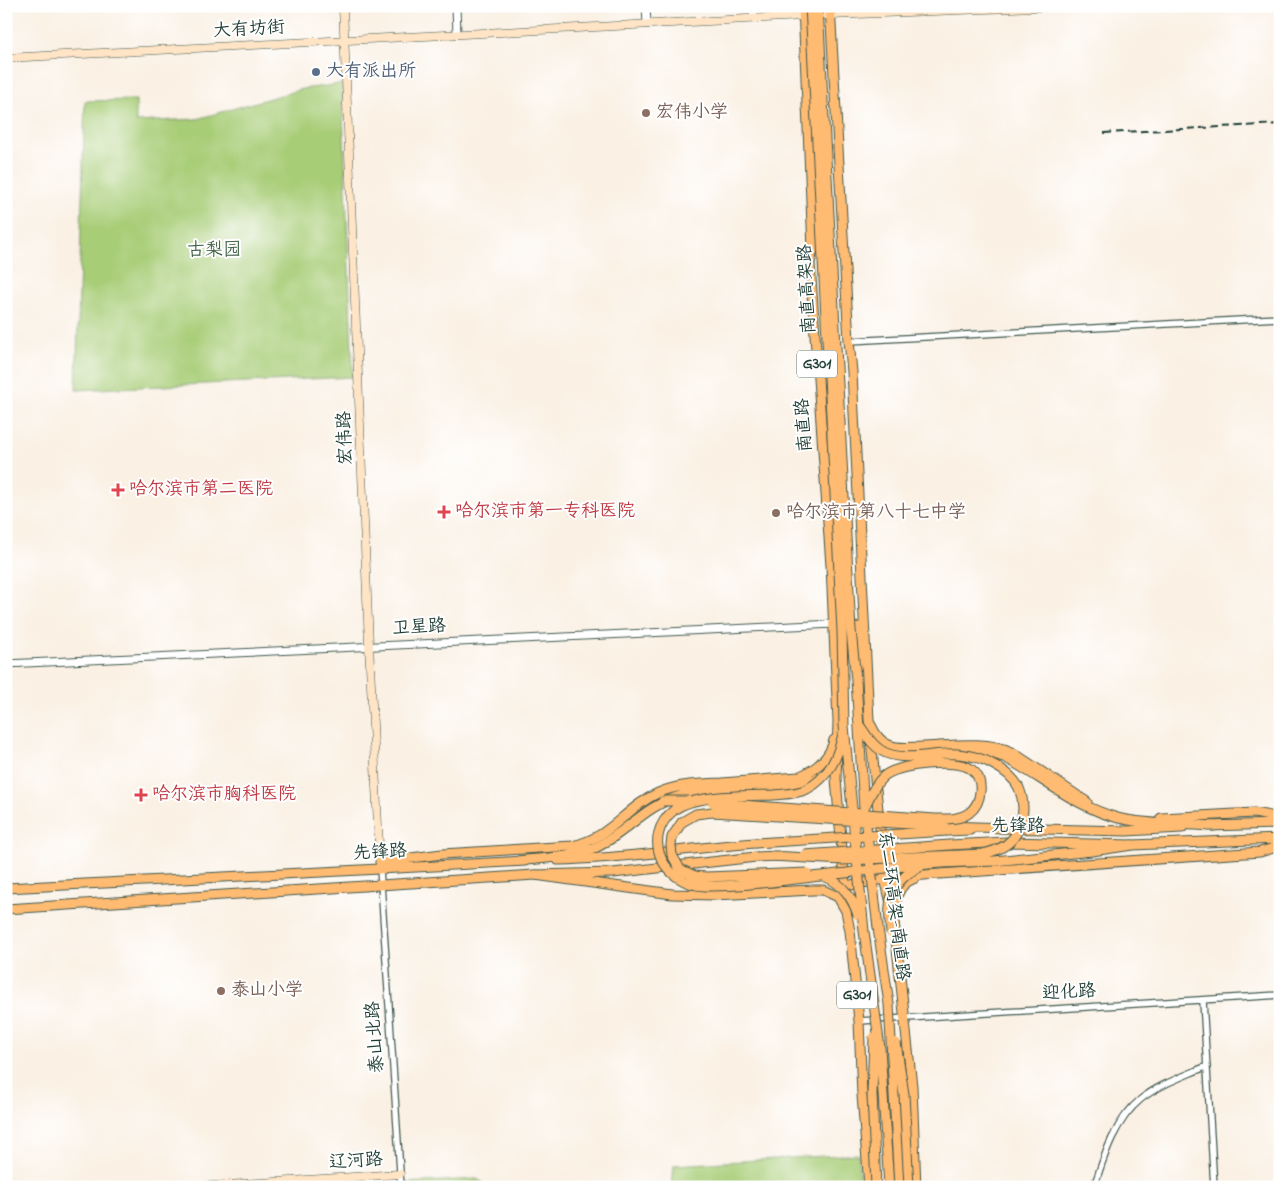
<svg xmlns="http://www.w3.org/2000/svg" width="1286" height="1193" viewBox="0 0 1286 1193" font-family="'Indie Flower','LXGW WenKai TC',sans-serif">
<style>
.green{fill:#a8cd77;stroke:#648556}
.lines{fill:none;stroke-linecap:round;stroke-linejoin:round}
.minor-casing{stroke:#40584e;stroke-width:8}
.tertiary-casing{stroke:#40584e;stroke-width:9}
.secondary-casing{stroke:#40584e;stroke-width:9}
.primary-casing{stroke:#40584e;stroke-width:11}
.trunk-casing{stroke:#40584e;stroke-width:11}
.minor{stroke:#fff;stroke-width:5.5}
.tertiary{stroke:#fff;stroke-width:7}
.secondary{stroke:#ffe4c6;stroke-width:8}
.primary{stroke:#ffbb71;stroke-width:9}
.trunk{stroke:#ffbb71;stroke-width:9}
.rail{stroke:#1f3d34;stroke-width:2;stroke-dasharray:8 4;stroke-linecap:butt}
.primary-bridge-casing{stroke:#40584e;stroke-width:11;stroke-linecap:butt}
.trunk-bridge-casing{stroke:#40584e;stroke-width:11;stroke-linecap:butt}
.primary-bridge{stroke:#ffbb71;stroke-width:9}
.trunk-bridge{stroke:#ffbb71;stroke-width:9}
.service-dot{fill:#5c6f8a;stroke:#fff;stroke-width:2}
.education-dot{fill:#8d6e63;stroke:#fff;stroke-width:2}
.health-dot{fill:#e0444e;stroke:#fff;stroke-width:2}
.labels{text-anchor:middle;dominant-baseline:central;stroke-width:4;stroke-linejoin:round;paint-order:stroke}
.shield{fill:#fff;stroke:#627771;stroke-width:1}
.shield-label{font-size:16px;font-weight:bold;fill:#1f3d34}
.street-label{font-size:18px;fill:#1f3d34;stroke:#fff}
.service-label{font-size:18px;fill:#4e5e75;stroke:#fff;text-anchor:start}
.education-label{font-size:18px;fill:#785e54;stroke:#fff;text-anchor:start}
.park-label{font-size:18px;fill:#416145;stroke:#fff}
.health-label{font-size:18px;fill:#be3a42;stroke:#fff;text-anchor:start}
</style>
<rect width="100%" height="100%" fill="#fff"/>
<filter id="ink" filterUnits="userSpaceOnUse"><feTurbulence type="fractalNoise" baseFrequency=".02" numOctaves="2"/><feDisplacementMap in="SourceGraphic" scale="10" xChannelSelector="R" yChannelSelector="G"/><feConvolveMatrix kernelMatrix="1 2 1 2 8 2 1 2 1" color-interpolation-filters="sRGB"/></filter>
<filter id="wash" filterUnits="userSpaceOnUse"><feTurbulence type="fractalNoise" baseFrequency=".0096" numOctaves="4" result="noise"/><feDisplacementMap in="SourceGraphic" scale="20" xChannelSelector="R" yChannelSelector="G"/><feGaussianBlur stdDeviation="1.12" result="paint"/><feColorMatrix in="noise" values="0 0 0 0 0 0 0 0 0 0 0 0 0 0 0 0 0 1.4 0 .05"/><feComposite in="paint" operator="in"/></filter>
<g filter="url(#wash)">
<rect width="100%" height="100%" fill="#faf0e3"/>
<!-- green -->
<path class="green" d="M342 84 353 377 76 390 85 101 136 100V122L197 119 302 89Z
M858 1154 860 1187H672L674 1165Z
M477 1179 490 1187H408V1183Z"/>
</g>
<g filter="url(#ink)">
<g class="lines">
<defs>
<path id="minor" d="M849 341 1280 318
M380 869 401 1187
M1203 1001 1214 1187
M859 1021 1280 995
M1031 1187H1038
M1094 1187C1104 1156 1115 1120 1141 1099 1160 1084 1185 1076 1207 1066"/>
<path id="tertiary" d="M456 6 457 34
M646 6 647 24
M6 664 834 624"/>
<path id="secondary" d="M343 6 369 645 380 866
M6 58 804 16 1063 6
M195 1187 400 1174"/>
<path id="primary" d="M1208 826 1280 824
M1000 828 1126 831 1182 828
M947 831 970 830
M950 845 1007 842 1132 845 1280 839
M558 860C624 859 689 848 755 843
M6 888 380 869 525 861
M6 909 535 875 613 873 756 857"/>
<path id="trunk" d="M803 6 813 250 810 263 831 566 838 722 836 779 845 886 838 897
M830 6 849 341 852 372 869 720 885 879 891 903
M857 667 859 627
M871 725C875 734 880 742 889 745 898 749 910 747 920 747 950 746 985 740 1012 752L1087 802
M966 753 994 754 1006 758C1043 778 1076 807 1118 818 1146 825 1184 824 1214 826
M1161 818 1254 813 1280 818
M944 826 1007 828
M518 861C542 858 571 858 593 849 625 835 643 806 680 796 691 792 705 793 717 792 753 788 788 787 822 777
M994 861 1092 851 1132 845
M380 862 442 854 572 846C611 838 625 808 658 793 678 784 701 784 722 783 748 781 773 779 798 777 815 770 830 759 834 740
M535 875 672 894 714 895 813 890H823L838 897 846 911 850 931 859 1021 862 1095 869 1187
M845 886 885 879 924 875 1260 852 1280 846
M894 921 912 1086 916 1187
M894 926C895 906 893 886 915 878"/>
</defs>
<!-- minor casing -->
<use href="#minor" class="minor-casing"/>
<!-- tertiary casing -->
<use href="#tertiary" class="tertiary-casing"/>
<!-- secondary casing -->
<use href="#secondary" class="secondary-casing"/>
<!-- primary casing -->
<use href="#primary" class="primary-casing"/>
<!-- trunk casing -->
<use href="#trunk" class="trunk-casing"/>
<!-- minor -->
<use href="#minor" class="minor"/>
<!-- tertiary -->
<use href="#tertiary" class="tertiary"/>
<!-- secondary -->
<use href="#secondary" class="secondary"/>
<!-- primary -->
<use href="#primary" class="primary"/>
<!-- trunk -->
<use href="#trunk" class="trunk"/>
<!-- rail -->
<path class="rail" d="M1104 133 1280 124"/>
<defs>
<path id="primary-bridge" d="M755 843 947 831
M804 855 950 845
M756 857 779 856"/>
<path id="trunk-bridge" d="M810 6 842 631 844 726 864 931 880 1048 889 1187
M818 6 851 630 856 680 864 809 878 928 889 1004 899 1187
M843 734C838 757 829 777 807 789 797 794 785 794 774 795 749 796 694 794 674 810 640 838 663 884 705 886 743 887 783 880 821 876 857 872 894 866 930 864 952 862 973 862 994 861
M663 801H688
M713 803 935 819C947 819 959 820 969 813 982 803 985 779 971 769 957 758 895 764 883 777 874 785 870 796 865 806
M772 856 843 860 983 854C996 851 1010 846 1017 832 1024 818 1025 803 1019 788 1014 778 1004 770 994 765 984 759 970 755 958 754 935 752 908 762 886 753 874 748 867 736 860 726
M807 873 706 877 695 876 680 869 672 855 671 845 672 837 682 822 696 814 712 812 944 826
M824 876C843 884 852 897 858 915
M891 933C887 903 889 881 920 867
M874 1037 872 1094 876 1187
M896 1043 904 1094 909 1187"/>
</defs>
<!-- primary-bridge casing -->
<use href="#primary-bridge" class="primary-bridge-casing"/>
<!-- trunk-bridge casing -->
<use href="#trunk-bridge" class="trunk-bridge-casing"/>
<!-- primary-bridge -->
<use href="#primary-bridge" class="primary-bridge"/>
<!-- trunk-bridge -->
<use href="#trunk-bridge" class="trunk-bridge"/>
</g>
</g>
<!-- markers -->
<circle class="service-dot" cx="316" cy="72" r="5"/>
<g class="education-dot">
<circle cx="646" cy="113" r="5"/>
<circle cx="776" cy="513" r="5"/>
<circle cx="221" cy="991" r="5"/>
</g>
<g class="health-dot">
<path d="M115.5 482.5h5v5h5v5h-5v5h-5v-5h-5v-5h5z"/>
<path d="M441.5 504.5h5v5h5v5h-5v5h-5v-5h-5v-5h5z"/>
<path d="M138.5 787.5h5v5h5v5h-5v5h-5v-5h-5v-5h5z"/>
</g>
<g class="labels">
<!-- shield labels -->
<g class="shield">
<rect x="797" y="350.5" width="40" height="27" rx="4"/>
<rect x="837" y="981.5" width="40" height="27" rx="4"/>
</g>
<g class="shield-label">
<text x="817" y="364">G301</text>
<text x="857" y="995">G301</text>
</g>
<!-- street labels -->
<g class="street-label">
<text transform="translate(249 30) rotate(-3)">大有坊街</text>
<text transform="translate(808 289) rotate(-93)">南直高架路</text>
<text transform="translate(805 425) rotate(-94)">南直路</text>
<text transform="translate(346 438) rotate(-92)">宏伟路</text>
<text transform="translate(419 628) rotate(-3)">卫星路</text>
<text x="1018" y="827">先锋路</text>
<text transform="translate(380 853) rotate(-3)">先锋路</text>
<text transform="translate(893 906) rotate(83)">东二环高架-南直路</text>
<text transform="translate(1069 993) rotate(-3)">迎化路</text>
<text transform="translate(376 1037) rotate(-94)">泰山北路</text>
<text transform="translate(356 1162) rotate(-4)">辽河路</text>
</g>
<!-- service labels -->
<g class="service-label">
<text x="326" y="72">大有派出所</text>
</g>
<!-- education labels -->
<g class="education-label">
<text x="656" y="113">宏伟小学</text>
<text x="786" y="513">哈尔滨市第八十七中学</text>
<text x="231" y="991">泰山小学</text>
</g>
<!-- park labels -->
<g class="park-label">
<text x="214" y="251">古梨园</text>
</g>
<!-- health labels -->
<g class="health-label">
<text x="129" y="490">哈尔滨市第二医院</text>
<text x="455" y="512">哈尔滨市第一专科医院</text>
<text x="152" y="795">哈尔滨市胸科医院</text>
</g>
</g>
<!-- margin -->
<rect width="1286" height="1193" fill="none" stroke="#fff" stroke-width="25"/>
</svg>
